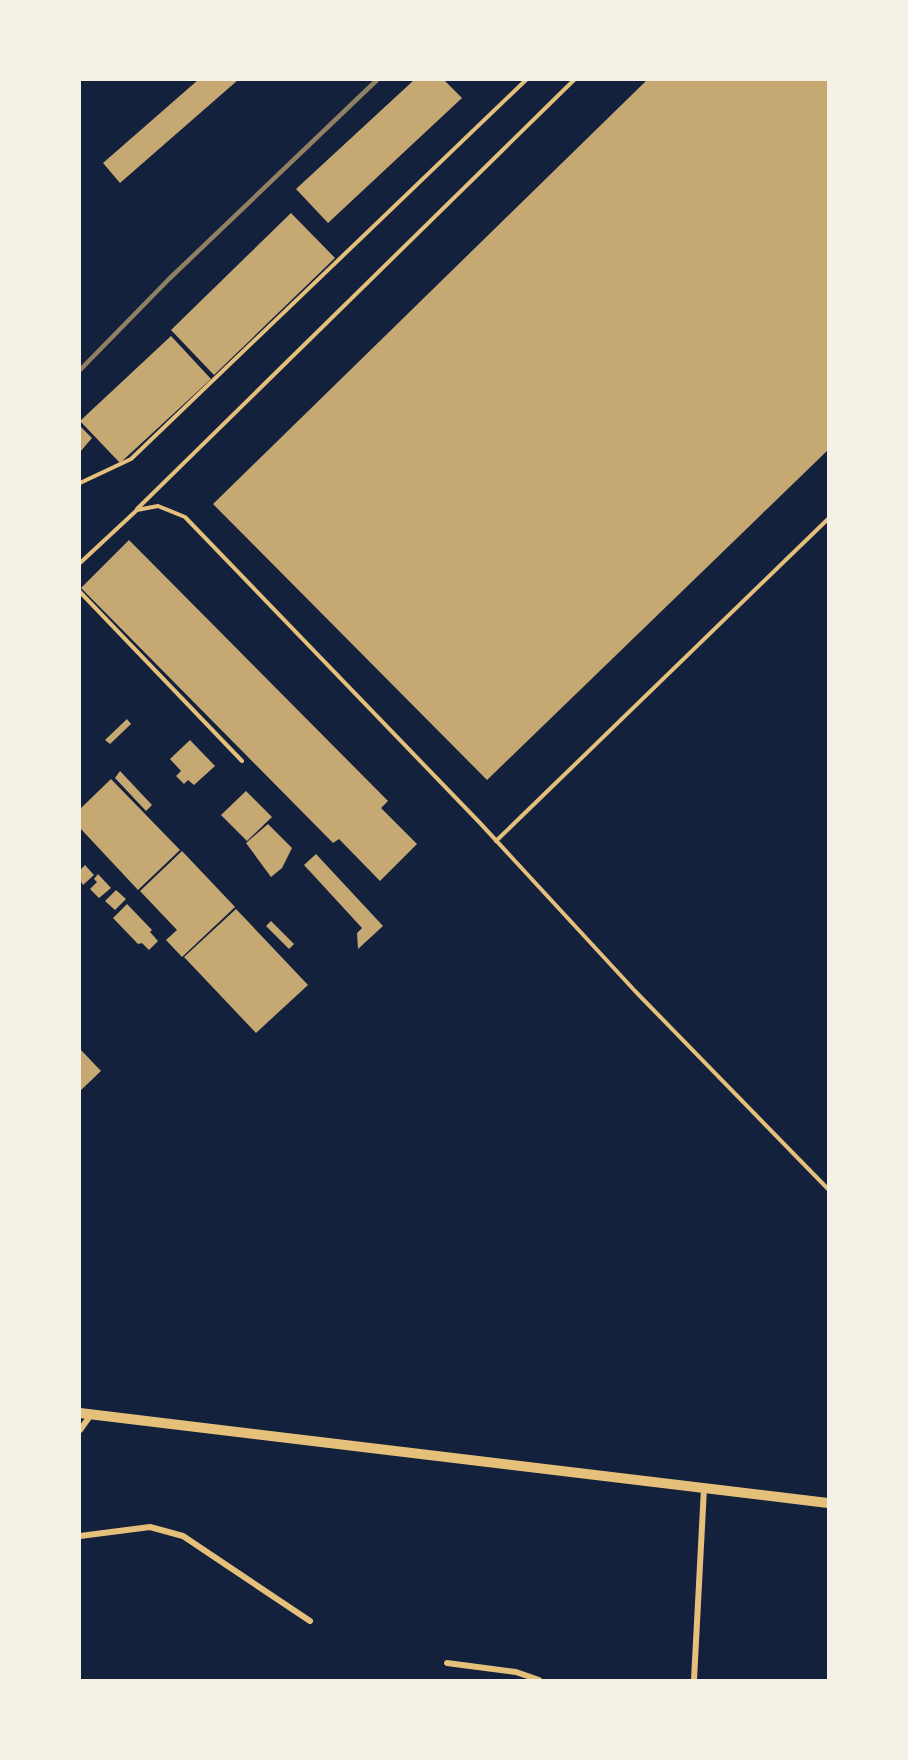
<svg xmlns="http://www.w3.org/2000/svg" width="908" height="1760" viewBox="0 0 908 1760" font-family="'DejaVu Sans',sans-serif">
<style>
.building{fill:#c6a872}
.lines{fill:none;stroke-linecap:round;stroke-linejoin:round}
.service{stroke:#e5c07b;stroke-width:4}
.minor{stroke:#e5c07b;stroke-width:6}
.tertiary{stroke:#e5c07b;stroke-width:10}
.rail{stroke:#918062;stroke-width:4.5}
</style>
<rect width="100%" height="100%" fill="#14213d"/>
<!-- building -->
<path class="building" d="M198 80H238L120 183 103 163Z
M414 80H444L462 98 328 223 296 189Z
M647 80H828V450L487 780 213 504Z
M291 213 335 258 214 375 171 330Z
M171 336 211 379 120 463 80 421Z
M80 426 92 438 80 452Z
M129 540 388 801 381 808 417 844 380 881 339 839 333 843 81 588Z
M127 719 131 724 110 744 105 740Z
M190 740 215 766 194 785 188 780 184 784 176 776 181 771 170 759Z
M120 771 152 805 146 811 115 778Z
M111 779 180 850 138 890 80 828V809Z
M246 791 272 817 247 841 221 815Z
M268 824 292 848 282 868 271 877 246 843Z
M182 851 235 907 182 957 166 940 177 930 140 891Z
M316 854 383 926 358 949 357 933 362 928 304 865Z
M85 865 94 875 83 885 80 880V870Z
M98 874 111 888 99 898 90 889 97 882 94 879Z
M116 890 126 899 115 910 105 901Z
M127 904 152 930 150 932 158 941 149 950 142 943 138 944 113 918Z
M236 909 308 985 256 1033 184 957Z
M271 921 294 944 289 949 266 926Z
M80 1049 101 1071 80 1091Z"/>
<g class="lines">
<!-- service -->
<path class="service" d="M80 483 131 459 526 80
M137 509 574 80
M80 563 137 510 158 506 185 517 480 823 635 991 828 1189
M80 592 242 761
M496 841 828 519"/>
<!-- minor -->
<path class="minor" d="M80 1430 90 1416
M80 1536 150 1527 183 1536 310 1621
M447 1663 516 1672 539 1680
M694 1680 704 1488"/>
<!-- tertiary -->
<path class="tertiary" d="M80 1413 828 1503"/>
<!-- rail -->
<path class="rail" d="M80 370 169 279 377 80"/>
</g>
<!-- border -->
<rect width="908" height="1760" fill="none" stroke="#f6f1e7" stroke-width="162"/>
</svg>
